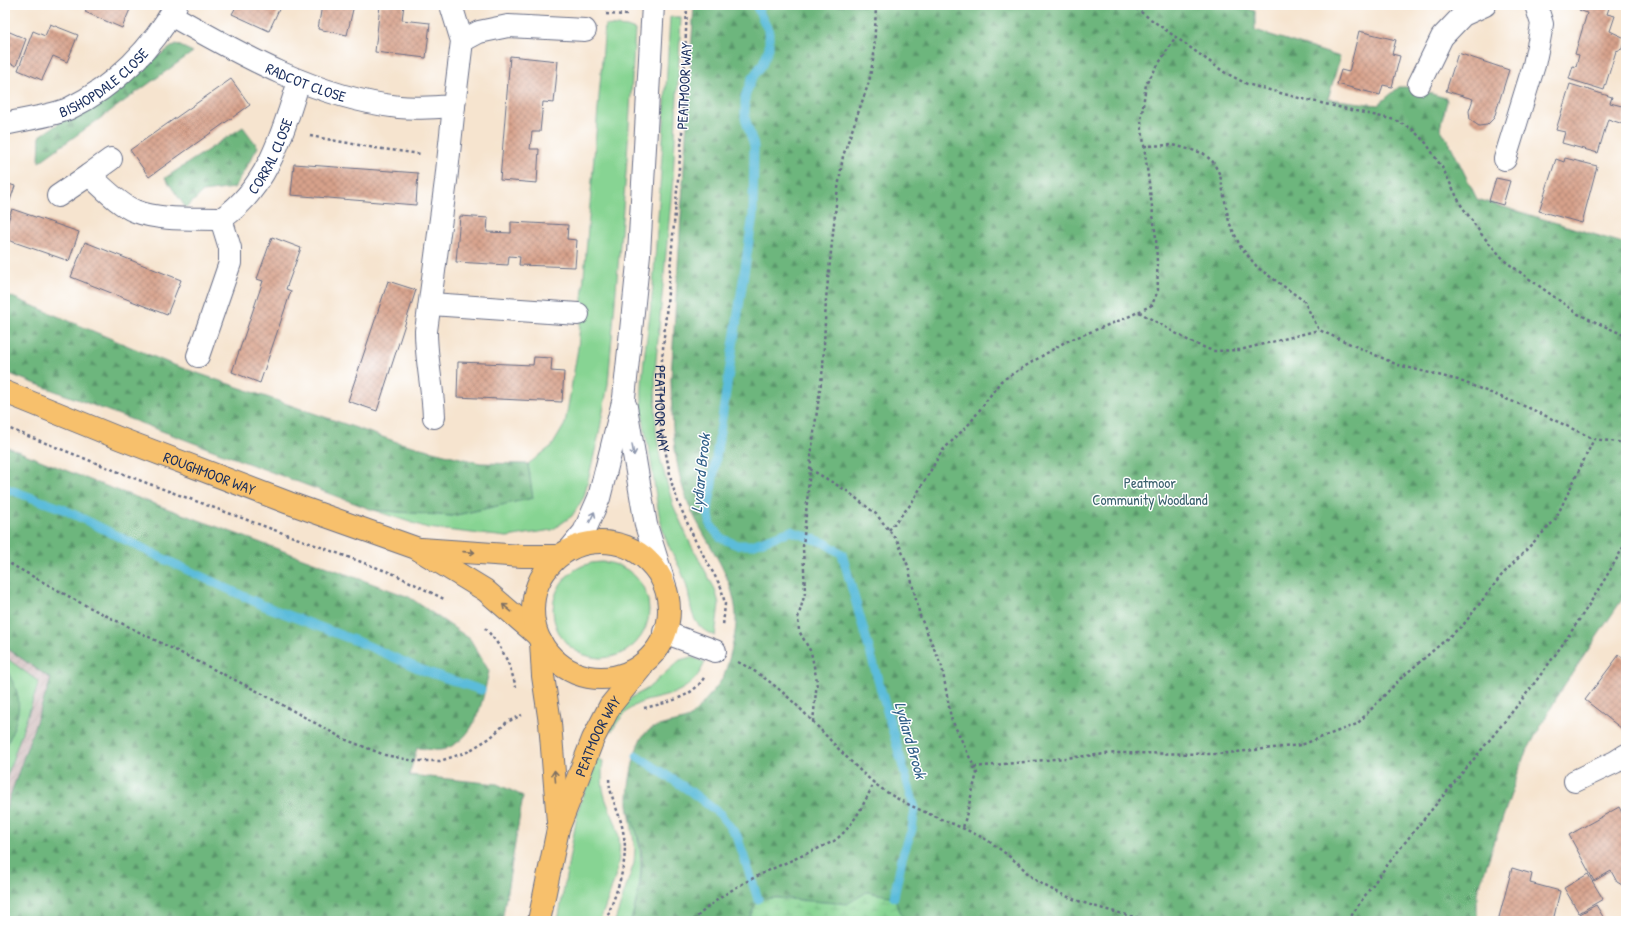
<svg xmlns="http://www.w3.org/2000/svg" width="1631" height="926" viewBox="0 0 1631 926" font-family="'Patrick Hand',sans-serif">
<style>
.industrial{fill:url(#industrial-furrows)}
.green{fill:#87d493;stroke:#518278}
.forest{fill:url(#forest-firs);stroke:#44726e}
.wetland{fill:url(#wetland-marsh);stroke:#518278}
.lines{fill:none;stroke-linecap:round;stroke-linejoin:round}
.stream{stroke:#5bbcda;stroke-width:9}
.building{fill:url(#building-cross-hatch)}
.minor-casing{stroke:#686e86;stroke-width:24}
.major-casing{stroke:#686e86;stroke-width:24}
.path{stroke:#686e86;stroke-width:2.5;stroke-dasharray:3 3;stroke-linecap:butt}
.minor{stroke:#fff;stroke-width:22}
.major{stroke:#f7c06c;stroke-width:22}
.oneway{stroke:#8d97ae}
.oneway2{stroke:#7e7064}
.labels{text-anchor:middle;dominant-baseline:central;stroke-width:3;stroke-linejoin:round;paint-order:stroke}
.street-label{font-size:15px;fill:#1b2f5e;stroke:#fff}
.park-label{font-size:15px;fill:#3b616e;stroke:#fff}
.water-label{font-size:16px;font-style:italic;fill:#316089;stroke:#fff}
</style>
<defs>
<pattern id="industrial-furrows" width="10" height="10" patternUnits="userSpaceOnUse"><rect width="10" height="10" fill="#d1bfbf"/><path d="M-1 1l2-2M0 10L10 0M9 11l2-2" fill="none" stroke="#b3a4a7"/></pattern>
<pattern id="forest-firs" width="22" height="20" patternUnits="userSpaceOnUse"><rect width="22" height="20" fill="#6db67d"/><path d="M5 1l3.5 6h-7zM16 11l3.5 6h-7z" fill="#59946a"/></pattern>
<pattern id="wetland-marsh" width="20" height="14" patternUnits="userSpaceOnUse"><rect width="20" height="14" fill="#87d493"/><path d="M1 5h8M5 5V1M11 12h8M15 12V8" fill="none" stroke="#74b681"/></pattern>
<pattern id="building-cross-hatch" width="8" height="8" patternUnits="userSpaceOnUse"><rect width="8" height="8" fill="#d8a28b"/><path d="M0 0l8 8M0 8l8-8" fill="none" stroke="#ae8475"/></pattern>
</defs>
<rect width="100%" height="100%" fill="#fff"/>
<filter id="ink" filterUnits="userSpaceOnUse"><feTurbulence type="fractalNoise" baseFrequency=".025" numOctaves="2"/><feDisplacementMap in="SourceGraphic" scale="8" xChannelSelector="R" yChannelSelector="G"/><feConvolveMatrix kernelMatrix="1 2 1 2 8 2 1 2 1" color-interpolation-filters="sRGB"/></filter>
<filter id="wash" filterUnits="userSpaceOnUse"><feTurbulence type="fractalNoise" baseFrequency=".012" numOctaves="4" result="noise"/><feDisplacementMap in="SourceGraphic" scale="16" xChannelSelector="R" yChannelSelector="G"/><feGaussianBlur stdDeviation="0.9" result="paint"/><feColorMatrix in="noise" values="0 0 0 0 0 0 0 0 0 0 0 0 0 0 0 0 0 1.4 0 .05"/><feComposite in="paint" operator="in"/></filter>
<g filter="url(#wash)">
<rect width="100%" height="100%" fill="#f6e4cf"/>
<!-- industrial -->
<path class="industrial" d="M5 647 51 679 5 811Z"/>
<!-- green -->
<path class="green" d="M607 5H636L632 10 606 8Z
M670 17H681L673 178 655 371 656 430 660 458 673 505 690 543 715 589 719 604 715 636C685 624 694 603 684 578 679 564 670 551 665 537 657 513 655 487 651 461 648 444 643 426 642 407 640 367 650 326 653 286 660 196 665 107 670 17Z
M605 25 627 27 635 30 626 173 608 384 599 434 584 497 572 516 552 530 507 537 428 528 373 510 452 516 532 498 528 464 552 446 565 424 578 348Z
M553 610a48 48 0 1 1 96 0a48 48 0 1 1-96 0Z
M5 657 39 682 5 782V746L8 743 9 674 5 671Z
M691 657 705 662C696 684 680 693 658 698 650 700 642 701 634 706 625 712 617 722 612 731L607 730 623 706 631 698 647 689 680 660Z
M597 758 603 761C601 775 602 791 607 803 611 813 616 822 618 832 624 863 610 892 600 921H558L578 810Z
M629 810C646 855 643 876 631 921H615L634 863 635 849Z"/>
<!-- forest -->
<path class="forest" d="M694 5H1235L1255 11V30L1340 57 1328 99 1378 105 1399 87H1407L1446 98 1447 101 1440 128 1450 144 1477 199 1626 244V590L1623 598 1561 690 1524 756 1477 893V921H904L894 897 867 892 848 904 776 898 758 899 748 921H631C637 900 642 880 642 858 641 841 634 827 629 811 625 796 633 760 638 745 646 722 670 726 689 718 694 715 721 682 724 676 728 664 736 635 736 623 738 579 705 543 689 505 673 466 672 422 671 379Z
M176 44 193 52 39 162 40 136Z
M243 127 258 147 234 188 203 192 186 208 165 178Z
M5 294 171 364 397 442 480 463 528 464 533 498 452 516 373 510 15 376 5 371Z
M5 446 100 484 409 597 470 639 489 671C482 701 478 737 445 749 437 752 424 748 417 748L409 775 497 784 523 796 502 921H5V811L51 679 5 647Z
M5 671C10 674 11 679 14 684 24 707 16 721 8 743L5 746Z"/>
<!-- wetland -->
<path class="wetland" d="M867 892 894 897 904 921H748L758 899 776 898 847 904Z"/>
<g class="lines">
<!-- stream -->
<path class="stream" d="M756 5 769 32V48L762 65 752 78 745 97V118L754 146 753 215 708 510 711 526 721 538 737 545H752L791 531 825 543 842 554 915 809 912 829 902 858 894 897
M5 488 63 509 164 559 262 605 364 644 422 670 481 690
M637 756 690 791 720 814 737 836 758 899"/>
</g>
<g id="blocks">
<!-- building -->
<path class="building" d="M88 5H126L131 7 122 28 85 12Z
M237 5H281L269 31 232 14Z
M322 5H354L347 35 318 29Z
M380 5H404L402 20 430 23 426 58 375 52Z
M1581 5H1610L1607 14 1615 16 1610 31 1625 38 1622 49 1616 51 1604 90 1569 79 1573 66 1576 67 1579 55 1575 54 1587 13 1579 10Z
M50 24 78 35 67 62 53 56 42 80 18 70 33 31 45 36Z
M5 30 26 39 16 66 5 61Z
M1359 31 1396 40 1392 54 1400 56 1392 87 1383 85 1380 95 1337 84 1341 70 1349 72Z
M1458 53 1509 70 1494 118 1487 125 1479 126 1470 120 1469 111 1473 99 1446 91Z
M510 56 558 61 554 103 543 102 540 132H532L530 149H539L537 183 500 180Z
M231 79 250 105 149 177 130 150Z
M1570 84 1612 97 1610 103 1626 107 1623 124 1608 119 1598 153 1562 143 1565 132 1556 130Z
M1565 158 1597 166 1582 223 1539 211 1556 159 1564 162Z
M294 164 418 173 416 205 291 195Z
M1496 178 1510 181 1503 205 1489 201Z
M5 183 15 186 5 215Z
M12 209 79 232 69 261 5 239V230Z
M460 216 488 218 487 232 511 233V222L568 225 567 239 577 240 575 267 519 265 520 257 509 256 508 265 456 262Z
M272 237 301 248 286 289 291 291 260 383 232 372 263 281 257 279Z
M85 242 181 280 167 315 71 277Z
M388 281 416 290 377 411 348 401Z
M534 357 552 358 551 371 564 372 562 402 457 397 458 362 533 365Z
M1619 655 1626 660V732L1585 700Z
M1619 807 1626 820V884L1622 885 1617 882 1611 871 1594 881 1569 835Z
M1512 868 1532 874 1530 883 1560 891 1553 921H1498Z
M1588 874 1603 899 1579 913 1564 888Z
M1596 905 1605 920 1584 921 1580 914Z"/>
</g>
</g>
<g filter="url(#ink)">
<use href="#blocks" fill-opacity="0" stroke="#686e86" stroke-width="1"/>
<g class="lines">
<defs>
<g id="minor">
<path id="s2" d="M171 15C241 55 317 98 399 107 417 109 435 107 454 106L462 41 451 5"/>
<path d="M462 41 479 32 508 26 585 30"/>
<path d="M1419 84 1442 37 1463 15 1485 5"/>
<path id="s3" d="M5 124C24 119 54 116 70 108 115 86 153 48 176 5"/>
<path d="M1505 159 1534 65 1539 41 1542 24 1536 5"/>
<path d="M89 175 111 159"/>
<path d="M58 196 89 175C103 187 118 204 135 211 161 221 194 218 221 219"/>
<path d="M431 304 578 314"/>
<path id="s4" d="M198 356 230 263V248L221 219C268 188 283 132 299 81"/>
<path d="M626 407 646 525 665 586"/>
<path d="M434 417C433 388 426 360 426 331L446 181 454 106"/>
<path d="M570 549 584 532 599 498 624 398 639 254 653 5"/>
<path d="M664 632 715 651"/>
<path d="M1575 781 1615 762 1626 755"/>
</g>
<g id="major">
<path id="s5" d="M5 392 121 439 289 503 416 548 485 590 536 634"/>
<circle cx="601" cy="610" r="68"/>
<path d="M421 549 522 556H558"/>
<path d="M541 642 543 676 550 723 558 822"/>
<path id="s6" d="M539 921 558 829 593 739 610 706 641 668"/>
</g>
</defs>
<!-- minor casing -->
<use href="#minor" class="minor-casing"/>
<!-- major casing -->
<use href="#major" class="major-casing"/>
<!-- path -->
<g class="path">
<path id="s1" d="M687 5 682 134 661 371V429L672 484 678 502 695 540 721 587 725 604 723 626"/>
<path d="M1131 5 1224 72 1247 84 1299 98 1395 120 1412 129 1426 143 1443 169 1461 205 1482 235 1506 262 1578 314 1626 336"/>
<path d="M606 14 627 15"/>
<path d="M310 136 375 148 421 154"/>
<path d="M1144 146 1173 145 1203 153 1213 162 1220 175 1229 222 1240 246 1258 268 1304 301 1319 330 1398 365 1458 380 1529 408 1594 439 1626 443"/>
<path d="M1139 312 1191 342 1213 351 1240 350 1319 330"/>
<path d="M5 427 144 482 394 574 446 600"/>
<path d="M810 469 847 491 876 514 897 540 908 566 920 616 942 667 951 718 977 773 963 828"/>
<path d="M889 530 911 504 942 451 970 423 1001 381 1065 342 1128 317 1152 305 1158 290 1156 238 1141 121 1146 84 1176 36"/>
<path d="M5 561 79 602 259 692 344 739 385 755 415 761H440L467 752 490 738 507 722 522 715"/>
<path d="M485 628C503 648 509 662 516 687"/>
<path d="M738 662C793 689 827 743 873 782 904 808 947 819 983 838 994 844 1005 853 1015 861 1023 867 1029 876 1037 881 1072 903 1111 911 1151 921"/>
<path d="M644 708C666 703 693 698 705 676"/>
<path d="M813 722 817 681 811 652 799 631 798 618 805 593 803 547 812 447 823 368 826 299 837 195 843 156 869 82 874 55 876 5"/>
<path d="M974 767 1116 753 1218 754 1301 745 1357 724 1400 679 1464 624 1501 576 1555 520 1594 439"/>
<path d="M606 921C616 892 630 862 623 831 620 812 609 797 609 777"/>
<path d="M693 921C731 881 785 865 834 841 854 826 863 805 874 783"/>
<path d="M1348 921C1391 854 1446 794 1496 732 1545 672 1589 610 1626 542"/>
</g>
<!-- minor -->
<use href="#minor" class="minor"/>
<!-- major -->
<use href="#major" class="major"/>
</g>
<!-- one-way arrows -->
<defs><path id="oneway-shaft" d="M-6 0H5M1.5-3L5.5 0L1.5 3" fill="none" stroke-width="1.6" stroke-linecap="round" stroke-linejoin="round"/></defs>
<g class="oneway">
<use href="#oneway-shaft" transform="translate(633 450) rotate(80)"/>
<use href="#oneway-shaft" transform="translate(592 517) rotate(-65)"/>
</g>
<g class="oneway2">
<use href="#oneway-shaft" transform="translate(469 552) rotate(4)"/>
<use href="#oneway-shaft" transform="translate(507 608) rotate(-140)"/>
<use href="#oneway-shaft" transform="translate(555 776) rotate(-95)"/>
</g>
</g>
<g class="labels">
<!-- street labels -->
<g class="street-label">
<text stroke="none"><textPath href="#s3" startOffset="109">BISHOPDALE CLOSE</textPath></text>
<text stroke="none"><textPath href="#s2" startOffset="151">RADCOT CLOSE</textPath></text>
<text transform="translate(684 86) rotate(-87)">PEATMOOR WAY</text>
<text stroke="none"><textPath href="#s4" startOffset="225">CORRAL CLOSE</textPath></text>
<text stroke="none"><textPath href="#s1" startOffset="405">PEATMOOR WAY</textPath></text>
<text stroke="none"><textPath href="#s5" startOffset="220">ROUGHMOOR WAY</textPath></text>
<text stroke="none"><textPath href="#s6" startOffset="195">PEATMOOR WAY</textPath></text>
</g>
<!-- park labels -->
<g class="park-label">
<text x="1150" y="482">Peatmoor<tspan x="1150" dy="17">Community Woodland</tspan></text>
</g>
<!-- water labels -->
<g class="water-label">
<text transform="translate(700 473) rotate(-84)">Lydiard Brook</text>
<text transform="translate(911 740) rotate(74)">Lydiard Brook</text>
</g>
</g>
<!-- margin -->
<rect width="1631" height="926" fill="none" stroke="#fff" stroke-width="20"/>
</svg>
